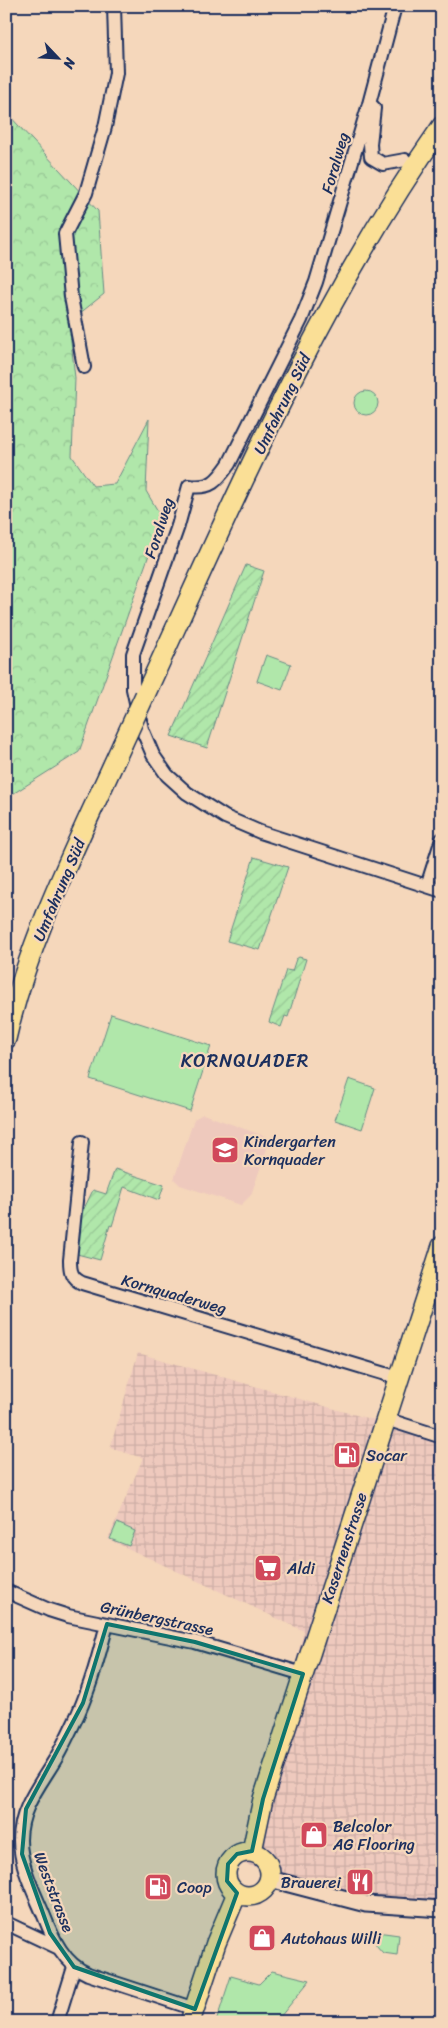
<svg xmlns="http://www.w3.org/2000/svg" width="448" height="2028" viewBox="0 0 448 2028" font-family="Sriracha,sans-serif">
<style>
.built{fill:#eec9bd}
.industrial{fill:url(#industrial-grid)}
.forest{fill:url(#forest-crowns);stroke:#668b84}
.park{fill:#b0e7aa;stroke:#668b84}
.garden{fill:url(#garden-furrows);stroke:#668b84}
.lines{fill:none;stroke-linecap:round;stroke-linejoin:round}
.minor-casing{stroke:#1b2f5e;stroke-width:16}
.tertiary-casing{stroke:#1b2f5e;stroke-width:19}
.primary-casing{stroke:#1b2f5e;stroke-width:22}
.minor{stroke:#f5d7bb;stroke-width:12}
.tertiary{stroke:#f5d7bb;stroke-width:15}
.primary{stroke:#fadf96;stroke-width:19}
.primary-bridge-casing{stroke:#1b2f5e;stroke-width:22;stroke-linecap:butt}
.primary-bridge{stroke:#fadf96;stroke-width:19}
.marked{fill:#0f766e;fill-opacity:0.2;stroke:#0f766e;stroke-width:4;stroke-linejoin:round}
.labels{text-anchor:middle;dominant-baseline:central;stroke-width:4.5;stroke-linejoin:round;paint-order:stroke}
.street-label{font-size:16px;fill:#1b2f5e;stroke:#f5d7bb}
.poi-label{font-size:16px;fill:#1b2f5e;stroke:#f5d7bb;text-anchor:start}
.quarter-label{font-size:19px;letter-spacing:1px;fill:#1b2f5e;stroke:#f5d7bb}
</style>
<defs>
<pattern id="industrial-grid" width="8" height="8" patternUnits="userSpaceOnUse" patternTransform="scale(1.25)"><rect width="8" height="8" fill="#eec9bd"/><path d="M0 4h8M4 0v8" fill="none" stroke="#ccada5"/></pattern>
<pattern id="forest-crowns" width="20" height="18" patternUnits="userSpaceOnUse" patternTransform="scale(1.25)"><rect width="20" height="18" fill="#b0e7aa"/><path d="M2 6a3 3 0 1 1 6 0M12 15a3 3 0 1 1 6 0" fill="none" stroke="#97c695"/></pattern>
<pattern id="garden-furrows" width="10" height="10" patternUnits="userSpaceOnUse" patternTransform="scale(1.25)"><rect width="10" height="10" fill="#b0e7aa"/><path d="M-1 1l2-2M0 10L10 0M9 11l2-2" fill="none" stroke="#97c695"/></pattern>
</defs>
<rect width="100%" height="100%" fill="#f5d7bb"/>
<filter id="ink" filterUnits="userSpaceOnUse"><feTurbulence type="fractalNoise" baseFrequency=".02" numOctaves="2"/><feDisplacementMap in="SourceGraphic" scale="10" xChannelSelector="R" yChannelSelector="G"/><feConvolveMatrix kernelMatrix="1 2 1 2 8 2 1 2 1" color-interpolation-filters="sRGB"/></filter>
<g filter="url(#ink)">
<!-- built -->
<path class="built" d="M203 1114 270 1138 263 1162 265 1165 261 1166 251 1195 241 1205 180 1185 174 1179 194 1119Z"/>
<!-- industrial -->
<path class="industrial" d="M138 1353 370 1419 407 1418 442 1431V1906L369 1902 242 1863 304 1631 108 1539 143 1458 110 1448Z"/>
<!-- forest -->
<path class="forest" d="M6 112 98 211 104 294 69 322 75 378 72 456 93 486 115 484 149 419 146 491 162 518 79 752 11 795 6 817Z"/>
<!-- park -->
<path class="park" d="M354 403a12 12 0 1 1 24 0a12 12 0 1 1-24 0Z
M266 655 291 664 282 690 257 681Z
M111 1014 211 1046 190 1111 90 1079Z
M349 1079 375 1088 362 1129 335 1120Z
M117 1523 135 1531 129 1546 110 1539Z
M377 1932 399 1935 397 1955 383 1953 376 1945Z
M272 1971 310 1980 276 2022H216L231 1976 259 1984Z"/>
<!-- garden -->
<path class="garden" d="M246 565 264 571 207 748 171 736Z
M254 857 288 867 260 950 227 941Z
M299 957 306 959 288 1017 285 1016 281 1027 269 1022 286 970 292 971 296 959Z
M115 1169 164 1185 159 1200 124 1187 112 1226 110 1225 100 1260 77 1254 80 1217 93 1190 106 1194Z"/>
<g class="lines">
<defs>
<path id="minor" d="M395 6 369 104 316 282 301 320 229 464C217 481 211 489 189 486L178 526 133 654V689L142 729 153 755 167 775 187 793 225 817 260 832 442 891
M371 105 374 108 370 144 371 157 383 164 405 160
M84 367 71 297 65 234 86 193 105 127 116 73 114 6
M427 886 442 839
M82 1142 70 1260C70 1271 71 1278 82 1283L399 1378
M386 1419 442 1437
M6 1591 49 1610 68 1616 195 1642 303 1674
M107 1624C99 1655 91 1685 78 1714 71 1729 64 1744 56 1758 40 1785 20 1808 20 1840 20 1866 34 1892 44 1916 53 1939 64 1964 88 1974L195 2009
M6 1923 59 1948
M57 2022 74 1967"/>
<path id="tertiary" d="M270 1879 366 1904 442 1909"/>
<path id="primary" d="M145 695C234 501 319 301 442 126
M6 1039C29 937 79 840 122 745
M252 1851 263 1799 442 1246
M226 1874a22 22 0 1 1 44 0a22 22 0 1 1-44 0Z
M190 2022 216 1943 237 1893"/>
</defs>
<!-- minor casing -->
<use href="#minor" class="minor-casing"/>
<!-- tertiary casing -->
<use href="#tertiary" class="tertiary-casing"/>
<!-- primary casing -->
<use href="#primary" class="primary-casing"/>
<!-- minor -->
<use href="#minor" class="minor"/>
<!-- tertiary -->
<use href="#tertiary" class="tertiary"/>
<!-- primary -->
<use href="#primary" class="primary"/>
<defs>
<path id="primary-bridge" d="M122 745 145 695"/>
</defs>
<!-- primary-bridge casing -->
<use href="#primary-bridge" class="primary-bridge-casing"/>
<!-- primary-bridge -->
<use href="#primary-bridge" class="primary-bridge"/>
</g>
</g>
<!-- marked area -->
<path class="marked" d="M107 1624 195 1642 303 1674 263 1799 252 1851 237 1854 228 1864 227 1881 237 1893 195 2009 74 1967 50 1933 22 1854 26 1809 83 1703Z"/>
<!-- icons -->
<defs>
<symbol id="school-square" viewBox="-11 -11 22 22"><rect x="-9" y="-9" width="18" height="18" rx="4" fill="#d1495b" stroke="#f5d7bb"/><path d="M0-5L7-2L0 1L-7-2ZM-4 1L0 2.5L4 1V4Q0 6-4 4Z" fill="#fff"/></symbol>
<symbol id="fuel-square" viewBox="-11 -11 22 22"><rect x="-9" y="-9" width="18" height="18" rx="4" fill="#d1495b" stroke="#f5d7bb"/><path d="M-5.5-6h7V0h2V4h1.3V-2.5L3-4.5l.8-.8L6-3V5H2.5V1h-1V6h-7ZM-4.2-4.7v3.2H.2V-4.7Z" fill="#fff"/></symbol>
<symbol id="supermarket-square" viewBox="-11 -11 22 22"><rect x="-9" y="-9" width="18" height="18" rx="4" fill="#d1495b" stroke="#f5d7bb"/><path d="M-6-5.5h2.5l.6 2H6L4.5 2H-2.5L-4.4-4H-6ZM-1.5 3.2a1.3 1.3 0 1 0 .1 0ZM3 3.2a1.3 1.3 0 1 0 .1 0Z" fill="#fff"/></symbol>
<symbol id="shop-square" viewBox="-11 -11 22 22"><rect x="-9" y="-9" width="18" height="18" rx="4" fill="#d1495b" stroke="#f5d7bb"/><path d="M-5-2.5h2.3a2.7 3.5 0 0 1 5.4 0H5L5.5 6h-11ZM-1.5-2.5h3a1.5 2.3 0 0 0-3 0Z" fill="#fff"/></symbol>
<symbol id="restaurant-square" viewBox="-11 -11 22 22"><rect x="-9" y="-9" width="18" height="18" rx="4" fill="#d1495b" stroke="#f5d7bb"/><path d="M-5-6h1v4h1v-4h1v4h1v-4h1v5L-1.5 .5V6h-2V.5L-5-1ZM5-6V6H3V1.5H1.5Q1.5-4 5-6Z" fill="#fff"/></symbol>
</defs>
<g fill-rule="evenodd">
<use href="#school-square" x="209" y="1134" width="32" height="32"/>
<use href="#fuel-square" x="331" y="1439" width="32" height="32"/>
<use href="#supermarket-square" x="252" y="1552" width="32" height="32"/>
<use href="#shop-square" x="298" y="1819" width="32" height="32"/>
<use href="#restaurant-square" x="344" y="1866" width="32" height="32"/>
<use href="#fuel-square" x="142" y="1871" width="32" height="32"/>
<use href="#shop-square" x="246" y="1922" width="32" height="32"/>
</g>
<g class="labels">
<!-- street labels -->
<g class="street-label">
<text transform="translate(335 163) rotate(-74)">Foralweg</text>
<text transform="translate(282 404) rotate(-64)">Umfahrung Süd</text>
<text transform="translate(159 528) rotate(-72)">Foralweg</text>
<text transform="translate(59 890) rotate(-67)">Umfahrung Süd</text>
<text transform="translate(174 1294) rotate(16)">Kornquaderweg</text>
<text transform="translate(344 1548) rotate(-72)">Kasernenstrasse</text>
<text transform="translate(157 1618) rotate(12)">Grünbergstrasse</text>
<text transform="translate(54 1892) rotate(69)">Weststrasse</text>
</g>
<!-- poi labels -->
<g class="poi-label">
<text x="244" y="1141">Kindergarten<tspan x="244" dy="18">Kornquader</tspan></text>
<text x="366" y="1455">Socar</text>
<text x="287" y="1568">Aldi</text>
<text x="333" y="1826">Belcolor<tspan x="333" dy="18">AG Flooring</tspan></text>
<text x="341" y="1882" text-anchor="end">Brauerei</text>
<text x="177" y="1887">Coop</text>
<text x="281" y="1938">Autohaus Willi</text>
</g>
<!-- quarter labels -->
<g class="quarter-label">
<text x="245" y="1060">KORNQUADER</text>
</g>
</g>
<!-- margin -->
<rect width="448" height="2028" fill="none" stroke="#f5d7bb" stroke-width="25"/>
<rect x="12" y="12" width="423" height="2003" fill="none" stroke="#1b2f5e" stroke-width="2" filter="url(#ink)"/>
<!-- north arrow -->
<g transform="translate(58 58) rotate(115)" stroke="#f5d7bb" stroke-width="4" paint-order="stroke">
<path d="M0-4L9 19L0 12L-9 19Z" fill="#1b2f5e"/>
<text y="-8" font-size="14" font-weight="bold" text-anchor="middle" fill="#1b2f5e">N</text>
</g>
</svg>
